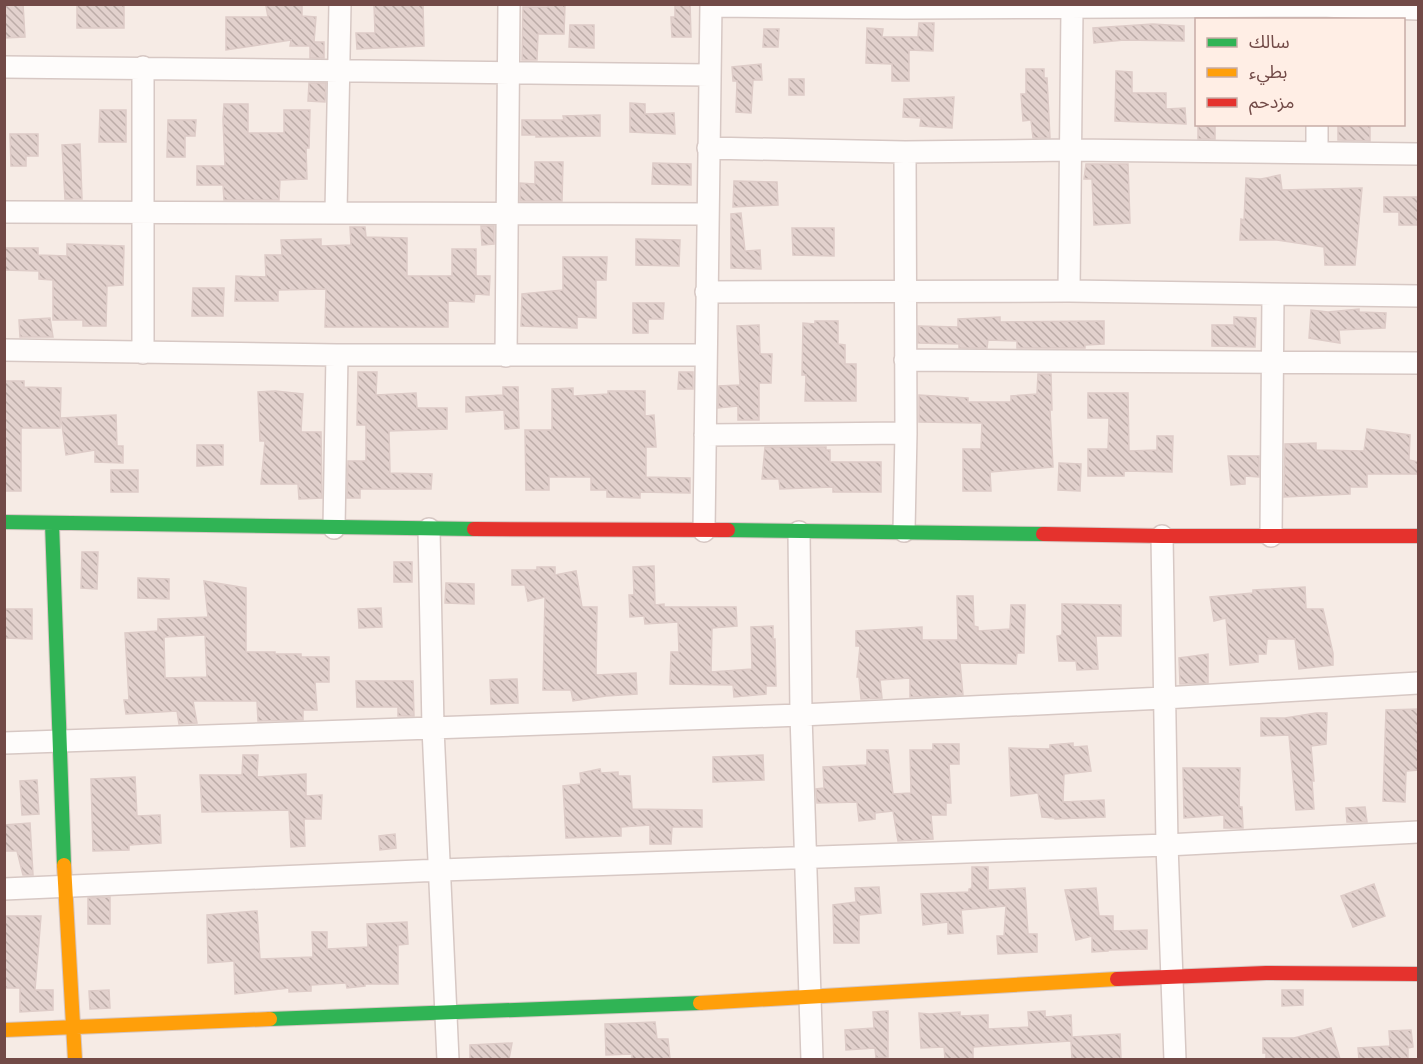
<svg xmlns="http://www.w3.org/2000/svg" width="1423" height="1064" viewBox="0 0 1423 1064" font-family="Inter,'Noto Sans Arabic',sans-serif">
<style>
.building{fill:url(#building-back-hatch);stroke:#deccc8;stroke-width:1.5;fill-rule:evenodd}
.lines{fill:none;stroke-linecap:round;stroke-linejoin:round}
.street-casing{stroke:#d7c8c4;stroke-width:24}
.fast-casing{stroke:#d6c6c2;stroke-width:16}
.slow-casing{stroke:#d6c6c2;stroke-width:16}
.jam-casing{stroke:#d6c6c2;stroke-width:16}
.street{stroke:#fefcfb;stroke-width:21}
.fast{stroke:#30b455;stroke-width:14}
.slow{stroke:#ff9f0a;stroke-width:14}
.jam{stroke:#e5322d;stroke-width:14}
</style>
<defs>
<pattern id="building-back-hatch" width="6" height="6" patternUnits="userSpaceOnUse" patternTransform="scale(1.5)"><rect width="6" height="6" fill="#e2d1cd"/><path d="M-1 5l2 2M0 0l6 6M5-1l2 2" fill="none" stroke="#bcaca8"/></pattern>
</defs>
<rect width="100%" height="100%" fill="#f6ebe5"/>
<!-- building -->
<path class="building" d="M4 4H23L25 37 4 38Z
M77 4H124V28H77Z
M278 4H302V16L316 17 314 42H324V58H310V46H290L291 40 226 50V17H268L266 6Z
M374 4H423L424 46 357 49 356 33H375Z
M548 4H565L564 34H538L537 60H522L523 7H548Z
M675 4H690L691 37H672L671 17H675Z
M919 23H934L933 51 909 50V81H892V64L866 63 867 28 883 29 882 37H918Z
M1153 24 1184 26V41L1124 40 1094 43 1093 28Z
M570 25H594V48L569 47Z
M764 29H779L778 47H763Z
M761 64 762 80H753L751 113 736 112 737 81H733L732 67Z
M1026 69H1044V78H1047L1050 138H1033L1031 120 1023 121 1021 94H1026Z
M1116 71 1132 72V93H1166V109L1185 108 1186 124 1115 121Z
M789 79H804V95H789Z
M309 83H326L325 102 308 101Z
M954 97 952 128 920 126 921 118 903 117 904 99Z
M630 103 645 104V114L674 113 675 134 630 132Z
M224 104H248V133H284V110H310L309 148H306L307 179 280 180 279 200H224L223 185H197V166H225L223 120Z
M100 110H126V142H99Z
M600 115V136L536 137V135H522V120H564L563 116Z
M168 120H196L195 136H185V157H167Z
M1338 124H1370V141L1338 140Z
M1198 126H1215V139H1198Z
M10 134H38V156H26V166H11Z
M80 144 82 199H65L62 145Z
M535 162H563L562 201H520V183L535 184Z
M653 163 691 164V185L652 184Z
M1086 164H1128L1130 223 1094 225 1092 179H1084Z
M1280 175 1282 190 1362 188 1355 265H1325L1324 247 1277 240H1240L1241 219 1244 220 1246 178 1261 179Z
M734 181 777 182 778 205 733 207Z
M1384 197H1419V225H1399V212H1384Z
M741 213 745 251 760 250 761 269 731 268V214Z
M481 226H494V244L482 245Z
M350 227H365L366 237 407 238V276H452V249H476V276H490L489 295 475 294 474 302 448 301V327H325L326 289 278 290V301H235L236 276 266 277 265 255H282L281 240 321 239V246L351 245Z
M792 228H834V256L793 255Z
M636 239 680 240 679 266 636 265Z
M67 244 124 246 123 285 107 286 106 326H83V320H53V280L39 279V271L4 270V248H38V255L67 256Z
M563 257H607L606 280H596V318L577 317V328L521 326 522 294 563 290Z
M193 288H224L223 316H192Z
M633 303H664L663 319H648V333H633Z
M1359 309V312L1386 313 1385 328 1339 330 1340 343 1309 338 1311 310 1328 312Z
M1000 317V322L1104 321V344L1085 345V348H1017V341L988 340 987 348H959V344L918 343V326L958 327V319Z
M1234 317 1256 318 1255 347 1212 346V325H1234Z
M50 318 53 337H20L19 320Z
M815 321H838V344L845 345V364H856V401H805L806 375H802L803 323 815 324Z
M759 325 760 354H772L771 383H759V420H738V406L718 408 719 386 740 385 737 326Z
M358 372H377L376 395 416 393 417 408H447V429L389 431 390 473 432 474 431 489H360V498H347L348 461H366V425H357Z
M679 372H693V389H678Z
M1038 374H1051L1052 410H1050L1053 467 990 472 991 491H963V449H981L982 423 919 422V395L968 398V402H1011V396L1037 394Z
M4 381H24V387L61 388 60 428H21V491H4Z
M503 387H518L519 428 505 429 504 410 466 412V397L503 395Z
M573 388V396L608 394V391H645V416L654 415 656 447H646V477L690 478V493L640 492V498L607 497V490H591V477H549V490H526L525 430H552V389Z
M275 391 303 394 301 432H321L322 498 299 499 298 484H261L265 441H260L258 392Z
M1088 393H1128L1129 451 1157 450V436H1173L1172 472 1124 471V476H1088V449H1108L1109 418H1088Z
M116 415 117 446H123V463L95 462V450L66 455 61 418Z
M1367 429 1410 435 1409 460 1419 462V474H1367V487H1350V494L1284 497 1285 444 1316 443V450L1364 451Z
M197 445H223V465L197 466Z
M765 447H826V450H830V462H881V492H833V487L780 489 779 479H762Z
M1228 456H1259V477L1245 476V484L1231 485Z
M1059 463 1081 464 1080 491 1058 490Z
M111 470H138V492H111Z
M82 552H98L97 589 81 588Z
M394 562H412V582H394Z
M654 566 655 605 664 604V607H736L737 626 712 628 711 672 752 669 751 627 773 626V639H775L776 686H766V694L734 697 733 685 670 684 671 652H679L678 622 645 624 644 616 630 617 629 595H634L633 567Z
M537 567H555V575L576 571 582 607H597L596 675 636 673 637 694 606 696 573 701 571 690H543L545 597 528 601 525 585H512V570H537Z
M138 578 169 579V599L138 598Z
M204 581 246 588V652H275V654H301V657H329V682H315L317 710H303V720L258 721 257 701H193L197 723 179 724 177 711 126 714 124 700H129L125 633 158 631V619L208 617ZM205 635 207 677 165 678 164 637Z
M446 583 474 584V604L445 603Z
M1305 587 1306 609H1323L1333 653V665L1299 669 1295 639H1267L1266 654H1258V662L1230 665 1226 618 1214 621 1210 597 1253 593V590Z
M957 596H973L974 626 978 627V631L1010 629 1011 605H1025L1024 653H1017L1016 664 960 663 963 695 910 697V678L880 680 882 698 861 699 859 677H857L860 646H856V631L922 627V640H958Z
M1062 604 1121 605V636H1096L1098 669 1077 670 1076 661H1059L1057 636 1062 635Z
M381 608 382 627 359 628 358 609Z
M4 609H32V639L4 638Z
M1208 654V683L1180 684 1179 658Z
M517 679 518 703 491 704 490 680Z
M356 681H413L414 716H398V707H357Z
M1419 709V770L1406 771 1405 802 1383 801 1386 710Z
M1316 713H1327L1326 744 1311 746 1314 781H1312L1314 809 1296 810 1289 735 1261 736V718H1285Z
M1073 743V747L1087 746 1091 771 1064 774 1063 802 1104 800 1105 817 1055 819V818L1042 817 1038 793 1011 796 1009 748 1050 749V745Z
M933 744H959V764H949L951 803H946V815H931L933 839 898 841 893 811 875 813V819L859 821 857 802 817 803 816 789 824 788 823 767 867 765V750H888L893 794 911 793 910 750H933Z
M243 755H258L257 777 306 774V796L322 795 321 819H304L305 846 291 847 289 810 202 812 200 775H242Z
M763 755 764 780 713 782V757Z
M1183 768H1240L1239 807H1242L1243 828H1224V815L1184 818Z
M600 769 601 773 618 772V776H630L632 809 702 810V827H672L671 844H650V825L621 827V836L566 838 563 786 581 784 580 773Z
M135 777 137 816 160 815 161 843 129 845V850L93 851 91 779Z
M37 780 39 814 22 815 20 781Z
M1365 807 1367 822H1347L1346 808Z
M30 823 33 875H23L17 851H4V825Z
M395 834 396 848 380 850 379 836Z
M972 867H988V890L1025 888 1028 934H1037V952L998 954 997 936H1004L1006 906 961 910 963 933 948 934V922L923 925 921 894 969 892V889L972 888Z
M1374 884 1385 916 1353 927 1341 896Z
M879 887 881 913 859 915V943H834L833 905 856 902 855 888Z
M1096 888 1099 916H1113V931L1147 930V949L1108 950V951L1092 952V936L1076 940 1065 890Z
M110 897V924H88V898Z
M257 911 260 959 313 957 312 932H327V949L368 947 367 924 407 922 408 944 398 945V984H365V986L347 988 346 983 311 985V991L289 992V988L235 994 234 961 208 963 207 915Z
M4 916H41L35 990H53V1010L20 1012V988H4Z
M109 990 110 1008 90 1009 89 991Z
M1282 990H1303V1005L1282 1006Z
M888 1011V1057L876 1058 875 1048 846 1050 845 1030 874 1028 873 1012Z
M1045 1011V1017L1071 1015 1072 1037 1120 1034 1121 1059H1072L1071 1041 973 1047V1059H945L944 1047 921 1048 919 1013 929 1014 960 1012V1016L988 1015V1029L1029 1027 1028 1012Z
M655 1022 657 1039H668L670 1059H632V1054L606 1055 605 1024Z
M1331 1028 1340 1059H1266V1053H1263V1038H1294Z
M1411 1030 1413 1047 1408 1048V1059H1359L1358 1048 1390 1046 1389 1031Z
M512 1043 509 1059H470V1045Z"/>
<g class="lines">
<defs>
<path id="street" d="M711 6 905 8 1318 6 1418 9
M4 67 709 75
M708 148 905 152 1071 150 1418 154
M1317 153V124
M336 211 340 4
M4 212 707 214
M1069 291 1072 9
M706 292 1069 291 1418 296
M4 350 337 355H705
M143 353V67
M506 356 509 4
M905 360 1418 363
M705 435 906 433
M334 528 337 355
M429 529 433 728 448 1060
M704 531 711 4
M904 531 906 433 905 152
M799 532 801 715 812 1060
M1162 536 1167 845 1175 1060
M1271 536 1273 295
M4 743 801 715 1164 698 1418 683
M4 889 441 870 1167 845 1418 832"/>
<path id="fast" d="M4 522 474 529
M52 523 64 865
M728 530 1043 534
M270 1019 700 1003"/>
<path id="slow" d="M64 865 75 1060
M700 1003 1117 979
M4 1030 270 1019"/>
<path id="jam" d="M474 529 728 530
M1043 534 1162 536H1418
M1117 979 1266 973 1418 974"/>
</defs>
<!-- street casing -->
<use href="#street" class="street-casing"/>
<!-- fast casing -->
<use href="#fast" class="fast-casing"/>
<!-- slow casing -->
<use href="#slow" class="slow-casing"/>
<!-- jam casing -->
<use href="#jam" class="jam-casing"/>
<!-- street -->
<use href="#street" class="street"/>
<!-- fast -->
<use href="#fast" class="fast"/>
<!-- slow -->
<use href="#slow" class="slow"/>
<!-- jam -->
<use href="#jam" class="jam"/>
</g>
<!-- border -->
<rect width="1423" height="1064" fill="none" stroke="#724a47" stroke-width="12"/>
<!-- legend -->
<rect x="1195" y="18" width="210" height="108" fill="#ffeee5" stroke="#c7aca6" stroke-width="1.5"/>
<rect x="1207" y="38" width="30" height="9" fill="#30b455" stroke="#c7aca6" stroke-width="1.5"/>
<text x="1249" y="48" font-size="18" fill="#724a47">سالك</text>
<rect x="1207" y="68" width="30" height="9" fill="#ff9f0a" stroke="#c7aca6" stroke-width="1.5"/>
<text x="1249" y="78" font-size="18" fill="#724a47">بطيء</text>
<rect x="1207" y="98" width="30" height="9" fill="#e5322d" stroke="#c7aca6" stroke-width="1.5"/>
<text x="1249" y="108" font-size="18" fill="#724a47">مزدحم</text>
</svg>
